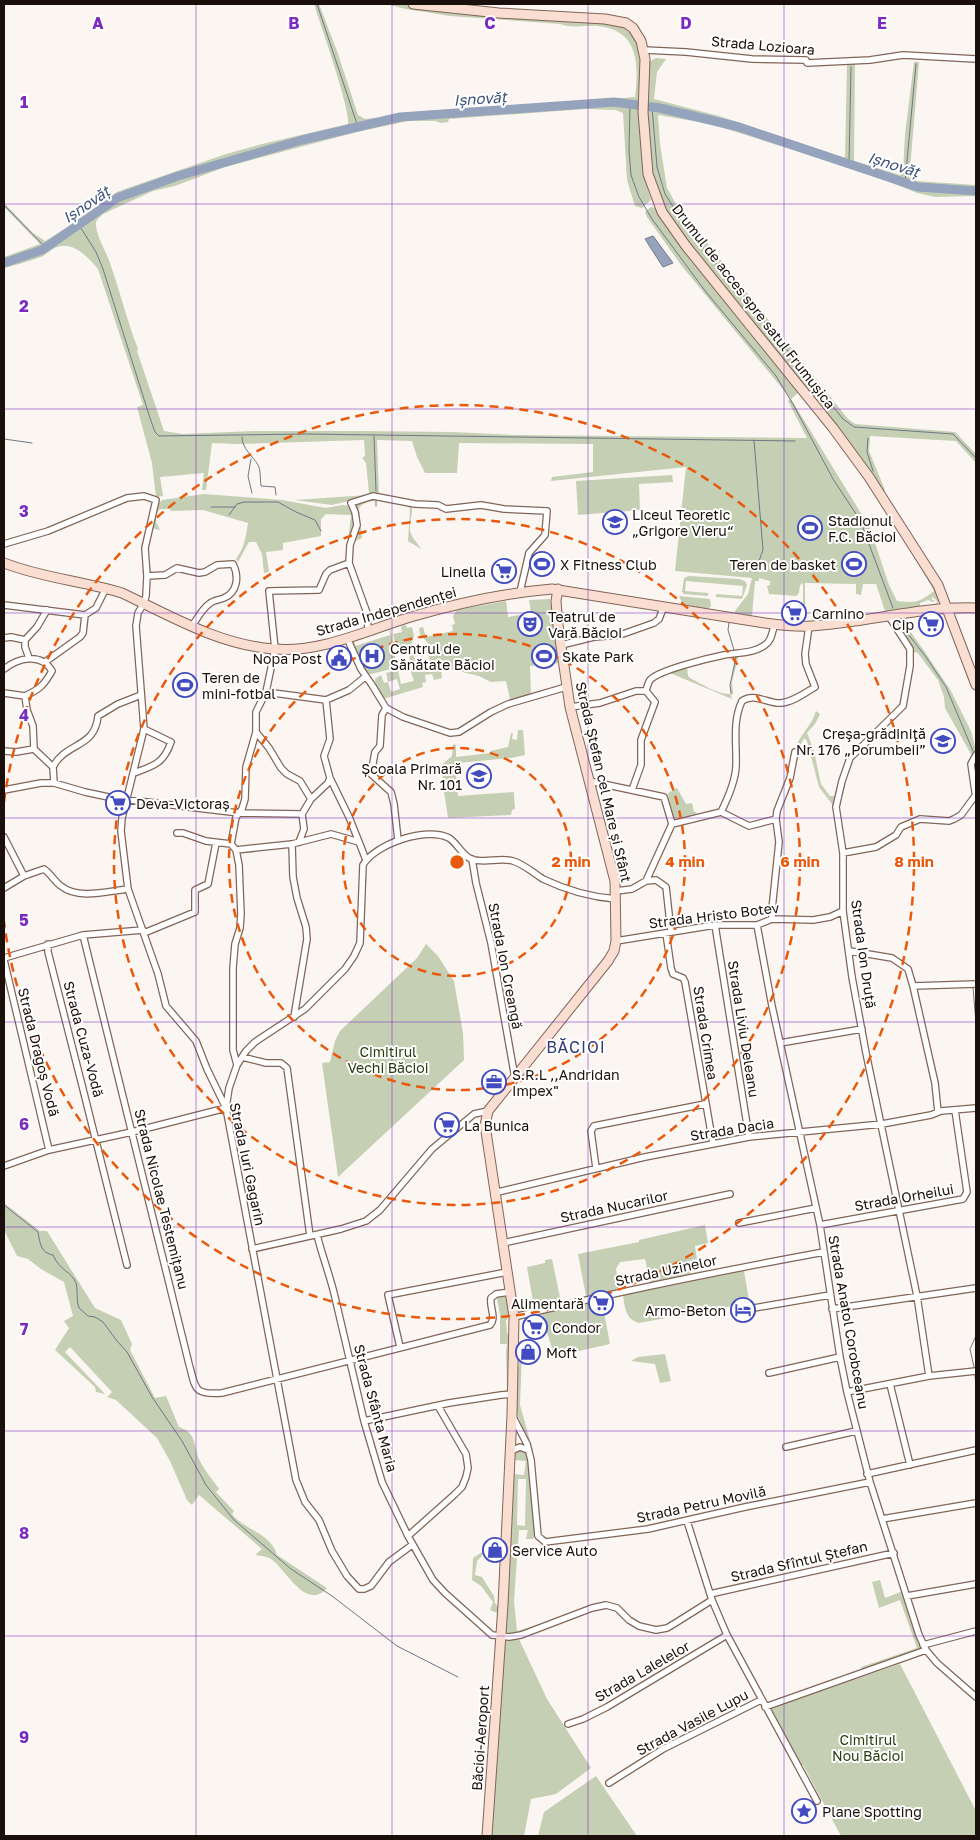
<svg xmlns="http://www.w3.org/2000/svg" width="980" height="1840" viewBox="0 0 980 1840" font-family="'Golos Text',sans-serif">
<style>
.green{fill:#c4cfb3;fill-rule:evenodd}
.water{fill:#95a3bc;stroke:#707787}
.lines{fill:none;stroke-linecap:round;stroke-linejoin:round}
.stream{stroke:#707787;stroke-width:1}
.river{stroke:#95a3bc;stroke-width:9}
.street-casing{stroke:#816558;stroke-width:8}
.secondary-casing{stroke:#816558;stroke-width:11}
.street{stroke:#fff;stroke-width:5.5}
.secondary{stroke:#faded2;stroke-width:9}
.grid{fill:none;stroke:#7b2cbf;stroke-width:1;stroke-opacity:0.55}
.ring{fill:none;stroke:#e8590c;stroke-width:2.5;stroke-dasharray:9 6}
.labels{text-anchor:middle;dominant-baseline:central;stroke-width:4;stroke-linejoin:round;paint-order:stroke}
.street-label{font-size:14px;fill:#1a0f0a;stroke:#fff}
.poi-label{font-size:14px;fill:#1a0f0a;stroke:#fff;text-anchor:start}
.park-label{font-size:14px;fill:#2d3b0d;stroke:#fff}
.water-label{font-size:15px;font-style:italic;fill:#3d5279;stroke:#fff}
.quarter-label{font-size:16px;letter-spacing:1px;fill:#333c77;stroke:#fff}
.grid-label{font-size:16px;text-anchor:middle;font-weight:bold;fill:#7b2cbf;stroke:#fff;stroke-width:4;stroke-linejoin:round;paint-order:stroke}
.centre{fill:#e8590c;stroke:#fff;stroke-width:2.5}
.ring-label{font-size:15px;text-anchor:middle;font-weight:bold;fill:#e8590c;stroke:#fff;stroke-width:4;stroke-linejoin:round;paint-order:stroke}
</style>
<rect width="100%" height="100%" fill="#fcf6f2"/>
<!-- green -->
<path class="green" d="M314 4H319L337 51 358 115 365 119 450 110H479L635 97C639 65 639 30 598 26 585 25 573 29 560 24L450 16 406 9 385 4H400L419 7 624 24 636 35 641 53 639 112 645 181 651 200 642 208 635 206 627 180 623 113 616 110 586 109 449 119 448 122 441 123 435 121H408L357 132 225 167 175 186 153 191 103 214C99 218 95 220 96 226 98 240 106 251 110 263 120 292 127 320 138 349L137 351 164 431 183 434 254 431H360L452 432 514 435 807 438 788 401 790 398 681 265 647 217 645 212 651 207 655 208 667 226 799 392 791 399 870 528 889 585 897 601C916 603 918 603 934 591L899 531 832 432 846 450 937 590 940 600 935 605 937 601 933 597 931 599 935 601 933 602 928 600 920 603V606L885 611 876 584H863L861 595 856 594V584L805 583V617L803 615V583L800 585 799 593 796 596 769 594 767 586 770 585V581L759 578V581H755L752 616 735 614V611L748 594 752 578 675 571 686 467 551 481 552 477 593 472V444L459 443 457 473H425L417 457 412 441 377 440 379 494 332 505 295 500 368 495 369 493 366 463 362 458 365 456 364 440 237 444 212 443 206 490H202L204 473 160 477 163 496 156 497 152 463 137 407 143 405 98 269C89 258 72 239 55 248 49 251 45 256 38 258 27 262 15 265 4 268V257L40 244 4 207V203L33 233 45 241 77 222 117 192 125 189 226 154 262 144 348 124C351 111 320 23 314 4Z
M656 58 666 59 657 72 654 99 719 116 845 158 847 64H855L854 161 900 175 903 173 905 134 914 62H919L910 169 912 177 917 181 976 185V196L935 197 917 193 872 175 711 124 658 115 660 144 667 188 676 204 848 419 855 424 955 432 976 454V463L956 441 870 436 869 451 885 490 882 492 849 442 674 225 667 213 652 176 647 115V63Z
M672 475 673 482 639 484 640 510 578 515 576 481Z
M204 494 282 500 326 508 342 505 350 506C359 524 351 542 347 561L339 565 346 559 351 515 326 514 321 519V536L283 543V550L266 552 269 572 264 573 262 554 256 542H249L238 562 236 559C244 549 246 536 248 523L203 510 171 511 170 509H160L156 514V522L160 530 151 528C153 518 154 507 162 500Z
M370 497 411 505C414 513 409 522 410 531 412 539 418 543 421 549L408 541 410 509 409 507C395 502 369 495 359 508L362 538 354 542 358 525 354 503Z
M689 576 739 579 745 581 747 585 742 599 716 597V594L742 596 743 586 686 581 685 591 708 593V596L684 594 682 592 684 578Z
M679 596 710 599 711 606 708 609H705L683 605Z
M550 599 559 663 530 666 531 694 510 699 506 681 491 682 479 676 441 667 440 660 435 661 437 670 441 669 442 678 434 680 432 674 425 675 426 682 422 683 423 687 383 699 376 686 375 679 381 675 384 683 388 682 391 692 400 689 397 679 388 682 386 673 398 670 401 684 414 681 409 666 410 653 419 650 420 655 414 656 416 664 430 661 428 653 423 654 422 650 432 648 420 634 419 628 423 627 426 637 453 631 452 625 455 624 453 616 457 610 506 601 508 617 531 613 529 600Z
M903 617 904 618 902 620 925 652 951 691 971 731 976 750 972 756 945 708 944 697 938 680 917 652 913 653V662L912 652 892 619Z
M406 625 407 628 412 627 414 636 409 650 397 652 393 634 402 632 401 626Z
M389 627H390L397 667C390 669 372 675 366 674L353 646 355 640V646L390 635Z
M734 655H738V658L732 682 733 694 731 695 732 699 670 673 663 674 687 667 688 676 690 678C702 684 718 695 731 694 729 681 736 666 734 655Z
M816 711 820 714 815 724 807 733 814 751 821 784 830 796H835V808L819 787 807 741 804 738 797 752H794C798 736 812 726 816 711Z
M518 730H523L525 755 511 758 458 763 431 776V774L452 756 453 744 456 745V757L491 753 490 751 508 747 511 733H513L512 739 517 740Z
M512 762 515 809 512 810 511 815 448 818 442 778 445 773 455 767 458 796 514 792Z
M677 788 686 804 692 803 694 812H696L697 815C688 818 680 821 672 817L668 793Z
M426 944 438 956 454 981 463 1033 464 1060 338 1177 322 1063 330 1062 335 1041 340 1031 417 958Z
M4 1203 40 1231H47L95 1308 121 1320 132 1344 130 1350 155 1398 166 1396 179 1427C197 1433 193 1445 199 1459 204 1470 213 1480 219 1489L216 1492 234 1511 232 1514C244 1530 271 1533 277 1555L327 1588C306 1612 286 1569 271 1559 266 1556 261 1556 255 1555L262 1549 199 1495 192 1505 187 1500 170 1461 157 1438 116 1400 107 1397 112 1392 70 1347 65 1352 105 1394 96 1392 95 1387 55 1350 69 1328 64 1321 73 1316 64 1282 41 1269 28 1259 17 1256 4 1230Z
M705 1225 708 1243 695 1246 697 1259 689 1261 691 1274 650 1283 645 1259 620 1262 616 1269 619 1289 586 1296 578 1254 639 1242V1240Z
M552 1259 561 1302 534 1307 527 1267 545 1263V1260Z
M744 1271 749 1300 738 1302V1305L639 1323C625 1319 625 1307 623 1295Z
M508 1294 510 1313 506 1321 507 1333 510 1339V1390L505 1391 507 1389 506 1350 507 1344H500V1315L497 1299H492L494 1296Z
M594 1300 596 1309 603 1307 610 1344 557 1356 554 1355 541 1312Z
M520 1352H522L520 1405 533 1451H531L515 1408V1372L519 1366Z
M665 1354 671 1381 660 1383 655 1364 631 1361 638 1357Z
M521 1450 526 1452 529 1458 535 1533 533 1539H526L528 1530H519L514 1601 517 1631 540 1624V1626L511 1635 504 1634 513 1474 524 1475 526 1461 514 1460 515 1454ZM518 1479H526L525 1526 517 1525Z
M482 1552V1556L477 1561 475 1575 482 1577 494 1596 495 1603 500 1609V1614L490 1610 493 1602 481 1586 472 1580 473 1558Z
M880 1580 885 1598 903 1591 923 1649 863 1671 861 1667 917 1648 900 1600 879 1608 872 1582Z
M518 1637 547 1699 591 1768 556 1794 531 1799 524 1836H490L503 1640Z
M900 1664 976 1811V1836H841L803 1765 800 1766 769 1709Z
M596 1776 637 1836H538L544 1812Z"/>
<!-- water -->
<path class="water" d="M653 236 673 263 663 267 645 239Z"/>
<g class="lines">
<!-- stream -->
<path class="stream" d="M317 4 358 127
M630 105 629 150 631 175 639 197 652 219 706 292 776 376 793 404 833 479 860 520 893 608
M652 107 657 167 665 194 684 224 801 367
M849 164 851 67
M905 183 916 64
M4 205 46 248
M79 225 96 252 103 269 150 418 155 432 159 436 307 434 795 441
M806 373 843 419 854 427 953 434 976 458
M374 436 376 491
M242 437C242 449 253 456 258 465 261 470 260 480 261 486L275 487 276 495
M868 438 867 452 873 471
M4 439 32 443
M754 440 763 550 755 572
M251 459 248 476 252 493
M875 477 883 491
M376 498V506
M211 507H235
M229 515 237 504 244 502H278L296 512 315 520 321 531
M956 619 976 672
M897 620 926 657 946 687 973 751
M729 622 728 630 734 650
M731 693 730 685 736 657
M973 988 976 1023
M4 1205 38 1232C40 1244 41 1253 53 1255 59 1270 72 1272 76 1283 78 1291 76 1300 79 1308L88 1316 95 1317 103 1322 117 1341 127 1352 152 1397 182 1441 206 1485 234 1520 291 1569 332 1596 397 1646 458 1677
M974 1367 970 1349 976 1336
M975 1375 976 1387"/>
<!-- river -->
<path class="river" d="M4 263 42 250 117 198 178 176 302 140 400 117 614 102 660 108 739 127 918 187 976 191"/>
<defs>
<path id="street" d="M644 50 686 52 752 59 806 60 807 63 870 60 903 55 976 59
M4 544 48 531 127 498 144 496 156 500 145 548 147 576 146 596 144 603 138 613 136 626 144 729 122 818 121 831 128 889 158 974 166 1006 196 1041 207 1069 226 1108 296 1480 305 1502 319 1520 332 1551 347 1576 359 1589H364L371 1586 389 1562 412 1545
M349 563 367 613 368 631
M147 576 165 575 177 568 199 573 205 572 217 565 233 564C239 576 238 592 224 598 219 600 213 600 209 604 202 609 197 619 192 626
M4 605 85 615
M888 615 910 649V666L903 706 850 758 842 781 836 807 843 853V911L852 977 866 1053 917 1296 929 1376
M4 638 11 637 25 640
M347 638 361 669 372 685 386 708 403 717 450 733 459 732 491 712 508 704 566 687
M561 645 594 637 620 635 654 623 659 619 664 606
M29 658 25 647V640L37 627 47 610
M45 662 80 637 83 633 85 615 96 608 106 588
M4 669C18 658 41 652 52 671 44 685 40 689 25 696
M646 691C647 687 648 683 650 680 659 670 709 658 724 655 738 652 753 654 765 645 772 641 772 631 775 624
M266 692 326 700
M4 693 25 696
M25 696 27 710 33 726 34 749 53 767
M570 707 600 703 636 691H646
M386 708 382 715 380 746 375 752 371 774 391 792 394 804 398 840
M256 732 269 748 281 768 287 774 300 781 311 799
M4 751 16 752 34 749
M53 767C65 742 95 749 98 716L118 704 141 695
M53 767 54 783
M134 773C154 766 164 763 171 742L144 729
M330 778 349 817 359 842
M589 781 664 797 672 824
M4 790 41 783H54L85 792 113 798 239 813 302 814
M632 790 641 765V740L655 702 646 691
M976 798 971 764 976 755
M721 812C728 798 735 782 736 767 737 745 732 722 742 701 754 692 768 704 781 703 793 702 805 693 815 687L806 664 805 654 809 626
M721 812 749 826 776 819
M672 824 721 812
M177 833H183L206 841 231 844
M4 837 24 876
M299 842 304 829 302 814 311 799 328 783 330 778 324 756 330 739 326 700 349 690 365 677
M292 844 293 877 297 898 306 927 307 939 294 1017
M236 850 292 844 331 834 359 842 366 860
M843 853 876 847 896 835 901 827 920 819 949 821 954 819 961 815 975 796
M472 859 476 883 491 943 515 1078
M646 881 656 880 666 887 671 932
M4 888 24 876 44 869C51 874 54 881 61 886 78 900 108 891 128 889
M616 891 632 889 646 881 672 824
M772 919V909L779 842 776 819 777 811 790 778 795 752
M715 925 749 1137
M757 925 772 1006 820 1225 840 1357 847 1392 870 1482 919 1635 926 1650 937 1663 976 1697
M144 933 195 912V890L208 884 216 843
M666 933 671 968 673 974 683 978 685 982 713 1144
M83 935 189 1364C196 1389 193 1395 222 1393L490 1325C497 1317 489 1307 491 1298L496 1294 510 1292
M616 941 715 925H757L772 919 813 920 830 917 843 911
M48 944V952C75 1056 101 1161 127 1265
M850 951 892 958 908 969 913 986 976 984
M4 958 83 935 143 930
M4 960 49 1150
M913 986 935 1083 938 1112
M780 1043 862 1029
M242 1057 266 1063H281L287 1068 310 1236
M237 1065 233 1050V968L235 944 240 928 241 914 239 865 236 850 231 844 236 817 242 809 245 799 246 767 256 732V712L266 692 275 649 269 591 319 590 326 574 330 570 349 563 350 545 357 525 355 512 351 503 373 496 415 504 438 505 446 509 481 505 504 509 547 511 545 535 529 553 520 592
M4 1166 49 1150 132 1132 226 1108 229 1088 237 1065 246 1051 255 1042 305 1009 345 969 354 956 360 943 363 865C375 844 427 826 449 838 457 843 462 855 471 859 484 864 500 857 513 861 524 864 533 873 543 879 566 890 589 897 616 899
M596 1168 591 1131 594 1126 705 1104
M494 1193 645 1157 749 1137 882 1124 931 1115 941 1111 976 1108
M739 1223 816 1208
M820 1225 963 1199 967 1192 955 1110
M317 1235C322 1255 329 1273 334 1293L364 1421 382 1482 408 1536 433 1580 445 1593 492 1635 509 1637 521 1635 592 1608 606 1605 617 1608 629 1620 639 1626 656 1630 667 1628 677 1622 712 1600
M503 1243 730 1194
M252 1249 341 1229 366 1221 380 1210 432 1149 474 1114 488 1111
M754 1308 830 1295
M832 1309 976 1288
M514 1317C616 1292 720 1271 824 1252
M400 1347 388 1295 507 1272
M769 1373 840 1357
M890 1384 910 1465
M847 1392 929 1376 976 1371
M513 1417 527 1444 531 1460 538 1536 545 1542 648 1529 745 1507 870 1482
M364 1421 449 1403 501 1395 512 1394
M786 1447 856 1431
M511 1451 520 1447 528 1450
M867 1474 976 1450
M882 1519 976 1503
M687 1521 712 1600 727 1635 817 1801
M408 1536 454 1495 462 1487 466 1477 468 1468 466 1454 438 1406
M710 1594 894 1553
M907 1596 976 1584
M923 1645 976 1631
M765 1707 926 1650
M568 1724 583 1719 607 1707 727 1635
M609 1783 663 1749 761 1700"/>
<path id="secondary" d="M413 4 499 13 605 19 626 23 633 28 641 41 645 59 643 112 648 174 662 212 686 246 833 428 869 477 938 585 976 685
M4 563C42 578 83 581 122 593 171 616 219 645 274 649 323 653 369 629 414 616 459 603 505 593 552 589L765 623C780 625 796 627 811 626 866 623 920 606 976 608
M487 1836 503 1605 512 1415 514 1317 485 1125 488 1111 608 961 614 951 616 941 615 881 570 707 558 625 556 601 558 589"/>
</defs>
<!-- street casing -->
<use href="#street" class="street-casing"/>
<!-- secondary casing -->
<use href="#secondary" class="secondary-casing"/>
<!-- street -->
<use href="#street" class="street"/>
<!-- secondary -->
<use href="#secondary" class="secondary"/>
</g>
<!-- grid -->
<path class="grid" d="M196 4V1836M392 4V1836M588 4V1836M784 4V1836M4 204H976M4 409H976M4 613H976M4 818H976M4 1022H976M4 1227H976M4 1431H976M4 1636H976"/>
<!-- distance rings -->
<g class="ring">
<circle cx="457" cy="862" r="114"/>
<circle cx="457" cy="862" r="228"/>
<circle cx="457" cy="862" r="343"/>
<path d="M4 802A457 457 0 1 1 4 922"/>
</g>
<!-- icons -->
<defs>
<symbol id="school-ring" viewBox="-11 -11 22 22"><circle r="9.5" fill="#fff" stroke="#424cc0" stroke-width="1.5"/><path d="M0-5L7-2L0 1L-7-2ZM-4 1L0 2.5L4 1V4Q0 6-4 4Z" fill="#424cc0"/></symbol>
<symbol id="stadium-ring" viewBox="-11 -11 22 22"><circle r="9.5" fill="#fff" stroke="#424cc0" stroke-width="1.5"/><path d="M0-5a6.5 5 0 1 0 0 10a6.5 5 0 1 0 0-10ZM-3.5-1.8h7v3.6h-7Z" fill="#424cc0"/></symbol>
<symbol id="supermarket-ring" viewBox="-11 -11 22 22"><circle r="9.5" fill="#fff" stroke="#424cc0" stroke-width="1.5"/><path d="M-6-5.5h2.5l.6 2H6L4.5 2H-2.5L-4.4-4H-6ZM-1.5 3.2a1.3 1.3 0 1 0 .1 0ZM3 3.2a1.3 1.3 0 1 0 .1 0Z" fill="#424cc0"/></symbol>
<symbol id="theatre-ring" viewBox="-11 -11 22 22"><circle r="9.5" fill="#fff" stroke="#424cc0" stroke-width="1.5"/><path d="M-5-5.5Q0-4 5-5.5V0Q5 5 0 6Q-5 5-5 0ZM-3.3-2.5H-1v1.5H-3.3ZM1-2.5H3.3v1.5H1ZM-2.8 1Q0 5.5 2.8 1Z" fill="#424cc0"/></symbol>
<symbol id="hospital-ring" viewBox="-11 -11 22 22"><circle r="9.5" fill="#fff" stroke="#424cc0" stroke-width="1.5"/><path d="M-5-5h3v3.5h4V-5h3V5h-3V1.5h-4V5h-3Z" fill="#424cc0"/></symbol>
<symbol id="civic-ring" viewBox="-11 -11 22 22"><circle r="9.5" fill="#fff" stroke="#424cc0" stroke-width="1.5"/><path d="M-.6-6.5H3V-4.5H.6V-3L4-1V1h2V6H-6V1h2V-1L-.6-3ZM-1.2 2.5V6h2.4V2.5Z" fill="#424cc0"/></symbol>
<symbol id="office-ring" viewBox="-11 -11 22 22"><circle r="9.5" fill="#fff" stroke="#424cc0" stroke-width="1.5"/><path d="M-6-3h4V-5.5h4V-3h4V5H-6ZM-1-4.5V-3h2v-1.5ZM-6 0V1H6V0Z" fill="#424cc0"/></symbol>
<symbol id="hotel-ring" viewBox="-11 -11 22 22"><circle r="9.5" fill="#fff" stroke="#424cc0" stroke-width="1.5"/><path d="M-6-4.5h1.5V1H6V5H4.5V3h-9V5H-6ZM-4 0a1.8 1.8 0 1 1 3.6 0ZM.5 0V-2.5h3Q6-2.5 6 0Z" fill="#424cc0"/></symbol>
<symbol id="shop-ring" viewBox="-11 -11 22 22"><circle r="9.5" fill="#fff" stroke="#424cc0" stroke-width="1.5"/><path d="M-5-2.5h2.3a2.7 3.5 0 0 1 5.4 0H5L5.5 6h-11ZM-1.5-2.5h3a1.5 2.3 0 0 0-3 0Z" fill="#424cc0"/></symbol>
<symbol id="sight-ring" viewBox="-11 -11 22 22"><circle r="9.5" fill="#fff" stroke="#424cc0" stroke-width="1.5"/><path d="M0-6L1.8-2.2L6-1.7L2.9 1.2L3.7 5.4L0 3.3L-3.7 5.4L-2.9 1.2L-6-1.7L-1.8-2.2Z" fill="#424cc0"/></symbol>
</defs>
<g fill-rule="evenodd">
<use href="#school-ring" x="601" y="508" width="28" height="28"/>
<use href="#stadium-ring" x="796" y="514" width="28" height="28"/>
<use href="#stadium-ring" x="528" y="550" width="28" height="28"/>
<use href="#stadium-ring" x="840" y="550" width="28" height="28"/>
<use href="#supermarket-ring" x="490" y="557" width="28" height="28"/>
<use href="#supermarket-ring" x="780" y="599" width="28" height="28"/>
<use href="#theatre-ring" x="516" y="610" width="28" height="28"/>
<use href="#supermarket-ring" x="917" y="610" width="28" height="28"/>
<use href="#hospital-ring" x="358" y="642" width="28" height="28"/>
<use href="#stadium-ring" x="530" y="642" width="28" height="28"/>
<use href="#civic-ring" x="325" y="644" width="28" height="28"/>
<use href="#stadium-ring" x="171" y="671" width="28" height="28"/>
<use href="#school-ring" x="929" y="727" width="28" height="28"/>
<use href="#school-ring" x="465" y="762" width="28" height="28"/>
<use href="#supermarket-ring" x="104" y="789" width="28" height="28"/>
<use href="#office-ring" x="480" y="1068" width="28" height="28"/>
<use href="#supermarket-ring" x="433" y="1111" width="28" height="28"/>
<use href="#supermarket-ring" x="587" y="1289" width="28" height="28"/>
<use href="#hotel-ring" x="729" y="1296" width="28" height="28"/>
<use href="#supermarket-ring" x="521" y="1313" width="28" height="28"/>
<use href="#shop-ring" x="514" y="1338" width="28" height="28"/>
<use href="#shop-ring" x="481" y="1536" width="28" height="28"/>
<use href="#sight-ring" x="790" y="1797" width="28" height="28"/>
</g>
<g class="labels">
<!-- street labels -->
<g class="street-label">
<text transform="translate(763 45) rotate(5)">Strada Lozioara</text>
<text transform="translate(754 306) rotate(52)">Drumul de acces spre satul Frumușica</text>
<text transform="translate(386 611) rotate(-16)">Strada Independenței</text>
<text transform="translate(604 782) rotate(77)">Strada Ștefan cel Mare și Sfânt</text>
<text transform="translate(714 915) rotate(-7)">Strada Hristo Botev</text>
<text transform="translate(864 954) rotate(82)">Strada Ion Druță</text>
<text transform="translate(506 966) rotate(79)">Strada Ion Creangă</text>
<text transform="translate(744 1029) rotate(81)">Strada Liviu Deleanu</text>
<text transform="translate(706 1033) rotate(81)">Strada Crimea</text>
<text transform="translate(84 1039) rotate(75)">Strada Cuza-Vodă</text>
<text transform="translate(39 1052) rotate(76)">Strada Dragoș Vodă</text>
<text transform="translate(732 1129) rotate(-9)">Strada Dacia</text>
<text transform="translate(248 1164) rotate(78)">Strada Iuri Gagarin</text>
<text transform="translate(904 1197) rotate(-10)">Strada Orheilui</text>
<text transform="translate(162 1199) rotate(76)">Strada Nicolae Testemițanu</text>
<text transform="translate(614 1206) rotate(-12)">Strada Nucarilor</text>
<text transform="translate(666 1270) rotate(-12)">Strada Uzinelor</text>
<text transform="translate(849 1322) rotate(80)">Strada Anatol Corobceanu</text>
<text transform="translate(376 1408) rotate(75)">Strada Sfânta Maria</text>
<text transform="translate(701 1504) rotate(-12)">Strada Petru Movilă</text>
<text transform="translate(799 1561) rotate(-13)">Strada Sfîntul Ștefan</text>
<text transform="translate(642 1671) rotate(-30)">Strada Lalelelor</text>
<text transform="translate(692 1722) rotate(-28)">Strada Vasile Lupu</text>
<text transform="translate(480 1738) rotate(-86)">Băcioi-Aeroport</text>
</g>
<!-- poi labels -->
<g class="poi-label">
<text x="632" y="514">Liceul Teoretic<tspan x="632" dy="16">„Grigore Vieru“</tspan></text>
<text x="828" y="520">Stadionul<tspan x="828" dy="16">F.C. Băcioi</tspan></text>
<text x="560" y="564">X Fitness Club</text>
<text x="836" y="564" text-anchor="end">Teren de basket</text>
<text x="486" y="571" text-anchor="end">Linella</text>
<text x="812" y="613">Carnino</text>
<text x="548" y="616">Teatrul de<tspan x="548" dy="16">Vară Băcioi</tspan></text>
<text x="914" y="624" text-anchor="end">Cip</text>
<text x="390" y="648">Centrul de<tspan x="390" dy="16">Sănătate Băcioi</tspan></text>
<text x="562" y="656">Skate Park</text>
<text x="322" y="658" text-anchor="end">Nopa Post</text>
<text x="202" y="677">Teren de<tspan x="202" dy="16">mini-fotbal</tspan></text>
<text x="926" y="733" text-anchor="end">Creşa-grădiniţă<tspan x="926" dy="16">Nr. 176 „Porumbeii”</tspan></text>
<text x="462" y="768" text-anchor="end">Școala Primară<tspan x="462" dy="16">Nr. 101</tspan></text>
<text x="136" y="803">Deva-Victoraș</text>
<text x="512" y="1074">S.R.L ,,Andridan<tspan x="512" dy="16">Impex"</tspan></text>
<text x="464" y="1125">La Bunica</text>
<text x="584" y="1303" text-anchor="end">Alimentară</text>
<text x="726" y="1310" text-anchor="end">Armo-Beton</text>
<text x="552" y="1327">Condor</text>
<text x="546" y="1352">Moft</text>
<text x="512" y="1550">Service Auto</text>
<text x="822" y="1811">Plane Spotting</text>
</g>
<!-- park labels -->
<g class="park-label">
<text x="388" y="1051">Cimitirul<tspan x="388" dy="16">Vechi Băcioi</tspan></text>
<text x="868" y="1739">Cimitirul<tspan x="868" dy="16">Nou Băcioi</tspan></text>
</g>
<!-- water labels -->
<g class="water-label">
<text transform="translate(480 98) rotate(-4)">Ișnovăț</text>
<text transform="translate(894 164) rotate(17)">Ișnovăț</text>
<text transform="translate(86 204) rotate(-34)">Ișnovăț</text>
</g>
<!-- quarter labels -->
<g class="quarter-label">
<text x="576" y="1047">BĂCIOI</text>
</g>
</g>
<g class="grid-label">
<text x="98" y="29">A</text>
<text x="294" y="29">B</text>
<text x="490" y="29">C</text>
<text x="686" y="29">D</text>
<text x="882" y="29">E</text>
<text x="24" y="108">1</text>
<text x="24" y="312">2</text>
<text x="24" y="517">3</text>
<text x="24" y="721">4</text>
<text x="24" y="926">5</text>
<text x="24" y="1130">6</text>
<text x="24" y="1335">7</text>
<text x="24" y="1539">8</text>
<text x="24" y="1743">9</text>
</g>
<circle cx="457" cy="862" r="8" class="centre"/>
<g class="ring-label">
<text x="571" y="867">2 min</text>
<text x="685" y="867">4 min</text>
<text x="800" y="867">6 min</text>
<text x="914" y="867">8 min</text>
</g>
<!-- border -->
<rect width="980" height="1840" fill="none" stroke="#1a0f0a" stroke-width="10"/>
</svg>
